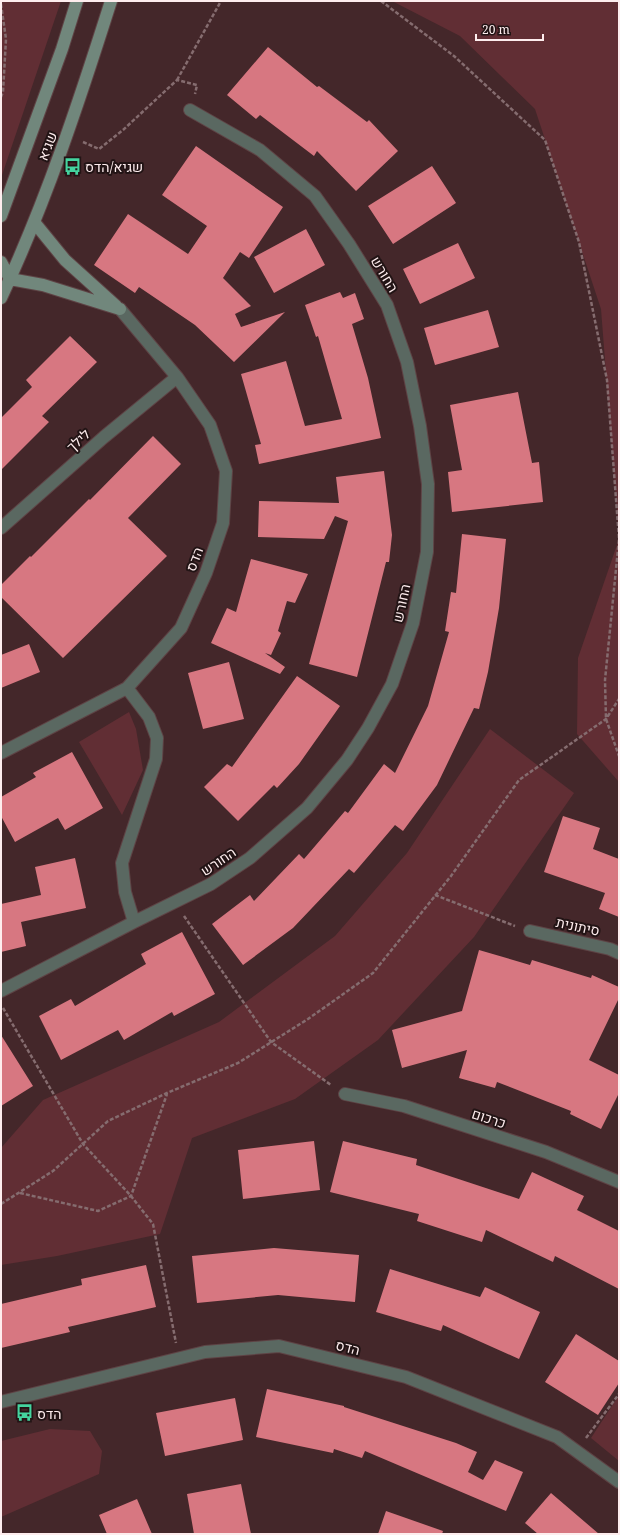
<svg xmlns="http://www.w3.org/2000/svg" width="620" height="1535" viewBox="0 0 620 1535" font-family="'Noto Serif',Heebo,serif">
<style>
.green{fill:#612e34}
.building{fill:#d77781}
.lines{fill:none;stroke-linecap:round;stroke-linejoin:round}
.street-casing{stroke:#5e4345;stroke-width:14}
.secondary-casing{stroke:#5e4345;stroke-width:14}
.path{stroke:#856c6f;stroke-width:2.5;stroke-dasharray:4 2;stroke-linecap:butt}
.street{stroke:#5a6861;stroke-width:12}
.secondary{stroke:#71877c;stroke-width:12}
.labels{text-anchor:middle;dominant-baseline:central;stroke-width:4;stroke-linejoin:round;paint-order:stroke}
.street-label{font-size:14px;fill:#feedee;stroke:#221415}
.poi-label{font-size:14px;fill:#feedee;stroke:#221415;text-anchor:start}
</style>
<rect width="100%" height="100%" fill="#44272a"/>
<!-- green -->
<path class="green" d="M1 1H61L1 178Z
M392 1H619V782L577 734 578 658 619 539 601 309 535 109 460 36Z
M129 712 136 729 143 770 122 815 79 742Z
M490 729 574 793 474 937 378 1040 295 1099 192 1138 160 1234 57 1256 1 1265V1148L43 1100 219 1022 335 936 407 853Z
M619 1395V1461L591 1438Z
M50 1429 90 1431 102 1451 99 1474 1 1517V1441Z"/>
<!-- building -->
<path class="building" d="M268 47 317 87 319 86 367 122 369 120 398 151 356 191 317 151 314 156 260 115 256 119 227 95Z
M196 146 283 207 249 258 240 252 223 278 251 306 235 314 241 327 285 312 234 362 195 325 139 287 135 293 94 265 128 214 188 254 207 226 162 195Z
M432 166 456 203 393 244 368 206Z
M306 229 325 265 274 293 254 257Z
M458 243 475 278 420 304 403 269Z
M340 292 343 298 355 293 364 319 352 324 368 378 381 438 259 464 255 445 261 444 241 374 286 361 305 426 342 419 318 336 316 337 305 305Z
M488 310 499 347 435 365 424 328Z
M70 336 97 362 42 416 49 422 1 470V418L32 387 26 380Z
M518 392 532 463 539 462 543 502 452 512 448 472 462 470 450 405Z
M153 436 181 464 128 518 167 556 63 658 1 597V585L30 556 31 557 89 499 90 500Z
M384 471 392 535 389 562H386L357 677 309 664 348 521 335 516 324 539 258 537 259 501 339 503 336 477Z
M462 534 506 539 499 608 488 672 479 709 474 708 437 785 403 831 395 825 354 873 349 869 293 928 243 965 212 924 250 895 254 901 299 854 304 859 345 811 348 813 384 764 395 773 428 706 449 632 445 631 451 592 456 593Z
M251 559 308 574 295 603 287 601 278 631 281 633 271 655 265 653 285 667 280 674 211 643 227 608 236 612Z
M29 644 40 672 1 688V655Z
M229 662 244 719 203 729 188 673Z
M297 676 340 706 299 764 277 788 274 785 238 821 204 787 227 764 232 767Z
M72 752 103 808 65 830 58 818 15 842 1 816V797L36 777 33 773Z
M563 816 600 828 593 849 619 859V917L599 909 605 893 544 872Z
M75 858 86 908 21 922 26 946 1 952V904L41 895 35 867Z
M182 932 215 994 174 1016 172 1012 124 1040 118 1030 61 1060 39 1016 71 999 75 1006 146 964 141 954Z
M479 950 530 965 532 960 591 978 592 975 619 987V998L589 1060 619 1075V1093L601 1129 570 1114 571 1111 497 1082 495 1088 459 1078 467 1050 402 1068 392 1030 462 1011Z
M1 1035 33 1086 1 1106Z
M314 1141 320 1190 243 1199 238 1150Z
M343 1141 417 1159 416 1165 519 1199 532 1172 584 1196 577 1210 619 1231V1289L555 1256 553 1262 486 1230 482 1242 417 1221 419 1214 330 1192Z
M274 1248 359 1255 355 1302 278 1295 197 1303 192 1256Z
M146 1265 156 1307 68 1327 70 1332 1 1348V1304L82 1285 81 1279Z
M390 1269 480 1297 485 1287 540 1312 519 1359 443 1325 441 1331 376 1312Z
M576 1334 619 1361V1383L598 1415 545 1382Z
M267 1389 344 1406V1407L456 1443 477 1452 468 1472 483 1480 495 1460 523 1472 506 1511 365 1451 362 1458 334 1449 333 1453 256 1437Z
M235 1398 243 1440 165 1456 156 1413Z
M241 1484 251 1534H194L187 1494Z
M551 1493 599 1534H538L525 1523Z
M137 1499 152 1534H107L99 1515Z
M386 1511 443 1531 442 1534H378Z"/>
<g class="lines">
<defs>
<path id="street" d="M1 528 104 437 177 377
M127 688 149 717 157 738 156 759 122 863 125 892 134 922
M1 753 127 688 181 628 206 573 223 523 226 471 210 425 177 377 120 309
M530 931 610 949 619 953
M1 991 134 922 211 884 250 858 307 808 347 760 368 728 392 684 413 623 427 552 428 484 420 426 407 362 387 305 349 244 315 196 260 150 190 110
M345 1094 404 1106 546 1152 619 1182
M1 1402 205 1352 279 1346 406 1377 557 1437 619 1482"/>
<path id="secondary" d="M1 216 62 49 77 1
M34 222 65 260 116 306
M1 262 10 279 43 285 120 309
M1 298C46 202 79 102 111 1"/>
</defs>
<!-- street casing -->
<use href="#street" class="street-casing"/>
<!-- secondary casing -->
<use href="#secondary" class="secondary-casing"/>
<!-- path -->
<path class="path" d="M381 1 454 56 545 140 579 242 607 380 619 539 605 680 606 719 619 756
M1 4 6 39 3 92 1 97
M177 80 221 1
M83 142 99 149 123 130 177 80 197 85 195 94
M435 895 515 926
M184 916 271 1042 331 1085
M3 1008 83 1144 131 1196 153 1224 176 1343
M20 1193 98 1211 131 1196 167 1094
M1 1204 53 1171 108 1121 167 1093 238 1063 308 1019 373 973 451 876 519 780 606 719 619 699
M586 1438 619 1394"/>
<!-- street -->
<use href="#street" class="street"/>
<!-- secondary -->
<use href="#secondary" class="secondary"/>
</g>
<!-- icons -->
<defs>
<symbol id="bus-bare" viewBox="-9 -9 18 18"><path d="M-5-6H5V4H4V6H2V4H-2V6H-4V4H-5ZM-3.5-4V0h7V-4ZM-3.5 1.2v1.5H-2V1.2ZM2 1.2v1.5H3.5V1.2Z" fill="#44d49f" stroke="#221415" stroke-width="2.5" paint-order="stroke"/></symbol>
</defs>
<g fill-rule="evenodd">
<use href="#bus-bare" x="60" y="154" width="25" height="25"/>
<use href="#bus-bare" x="12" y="1400" width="25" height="25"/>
</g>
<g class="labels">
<!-- street labels -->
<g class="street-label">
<text transform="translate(47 146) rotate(-69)">שגיא</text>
<text transform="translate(385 274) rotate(59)">החורש</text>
<text transform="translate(78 440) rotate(-42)">לילך</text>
<text transform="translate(194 559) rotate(-69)">הדס</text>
<text transform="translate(401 603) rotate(-78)">החורש</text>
<text transform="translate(218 861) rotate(-34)">החורש</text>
<text transform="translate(578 926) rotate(12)">סיתונית</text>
<text transform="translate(489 1118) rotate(18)">כרכום</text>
<text transform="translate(348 1347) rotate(14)">הדס</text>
</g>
<!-- poi labels -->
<g class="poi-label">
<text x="85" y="166">שגיא/הדס</text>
<text x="37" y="1413">הדס</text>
</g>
</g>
<!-- border -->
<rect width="620" height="1535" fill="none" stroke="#feedee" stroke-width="4"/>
<!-- scale -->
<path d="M476 34v6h67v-6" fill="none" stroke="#feedee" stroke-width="2"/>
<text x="482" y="34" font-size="12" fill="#feedee" stroke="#221415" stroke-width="3" paint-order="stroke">20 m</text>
</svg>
